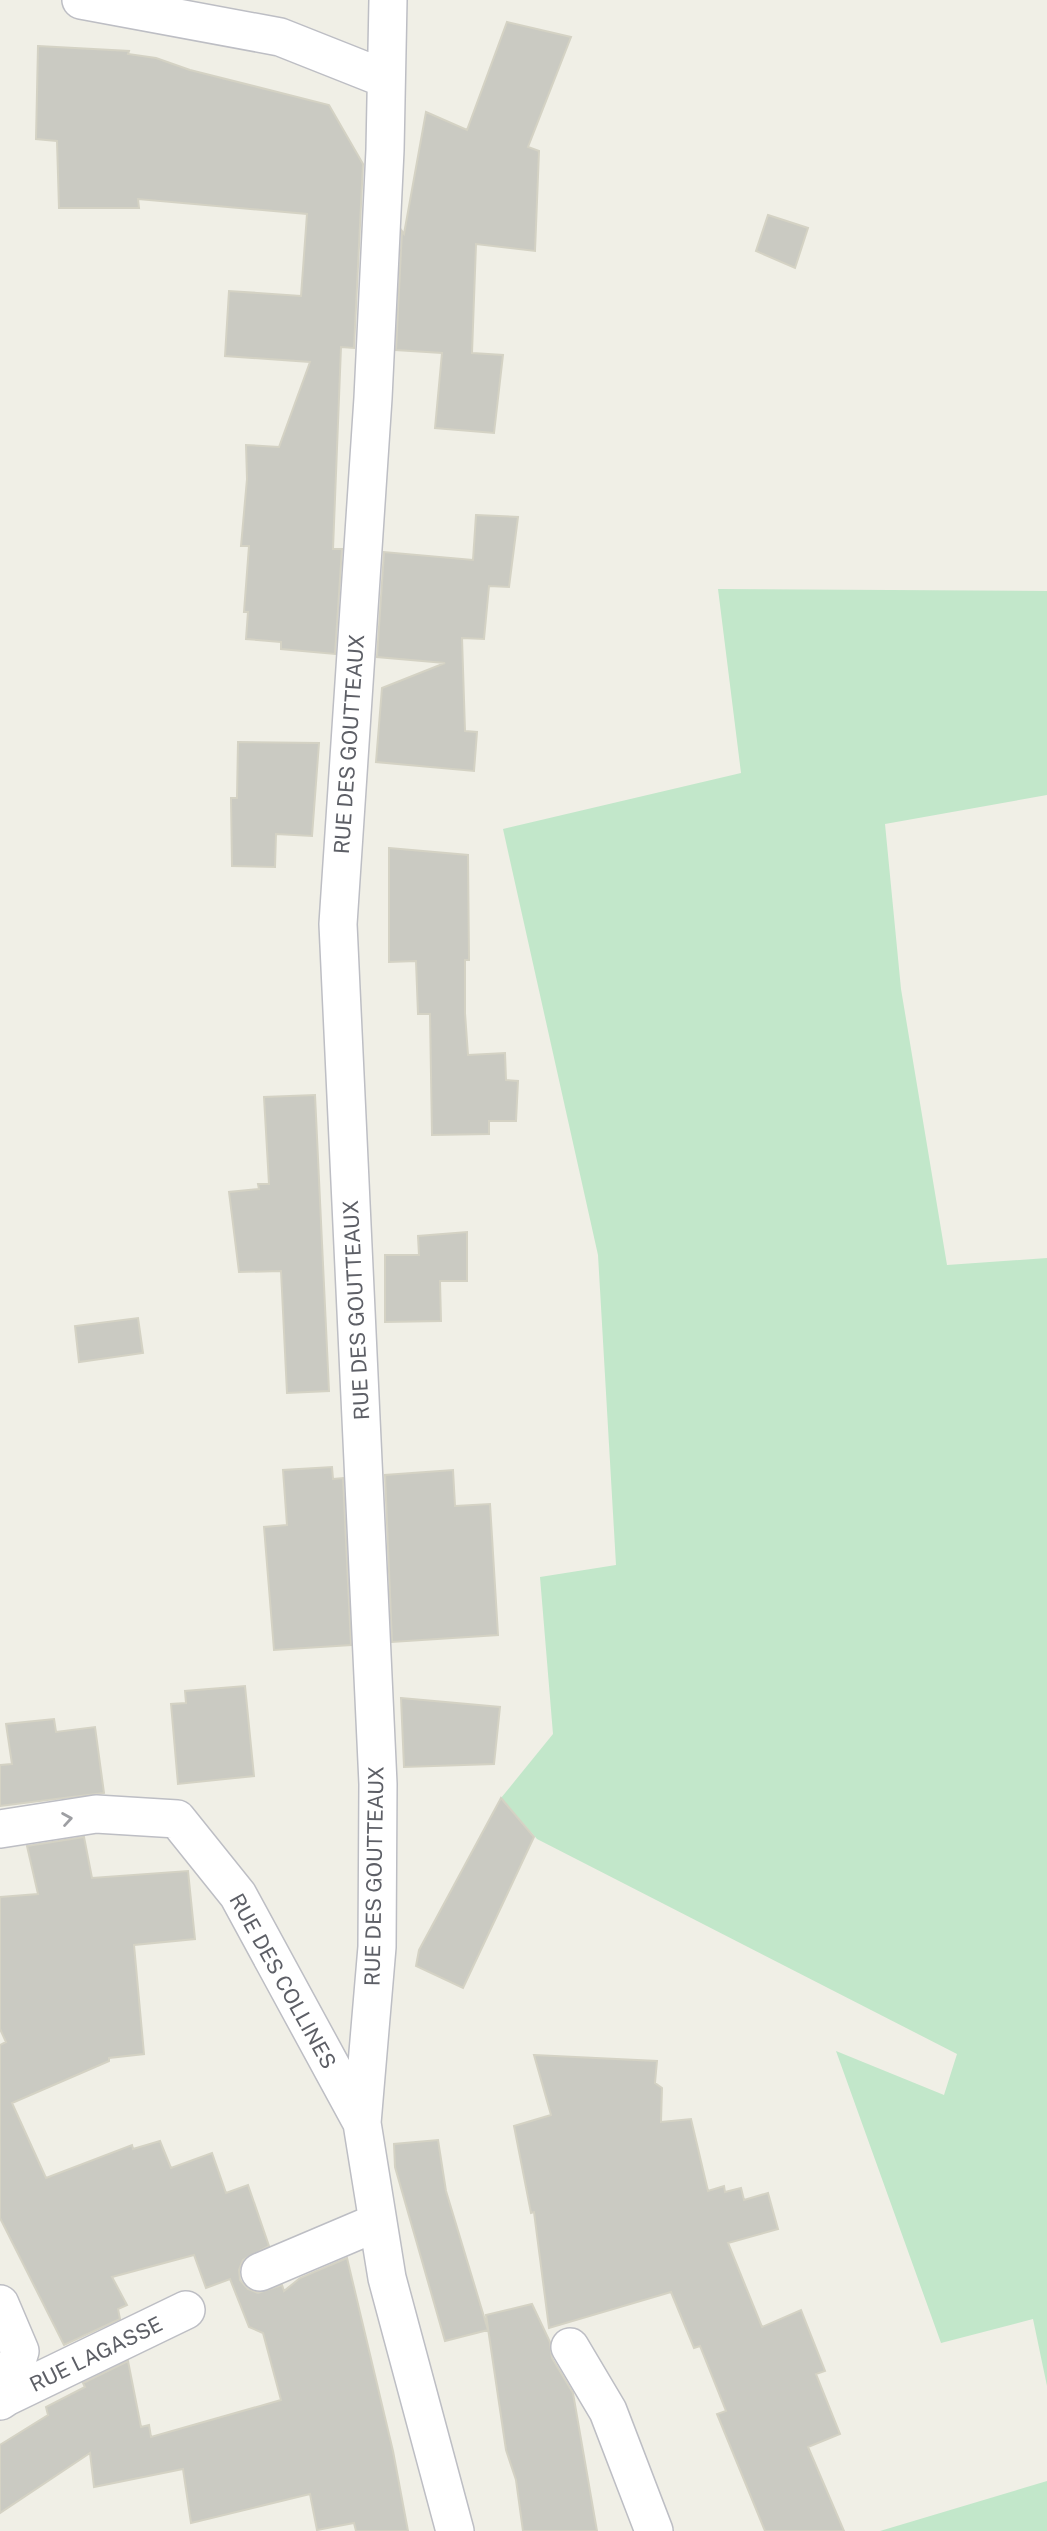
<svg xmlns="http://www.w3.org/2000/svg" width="1047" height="2531" viewBox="0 0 1047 2531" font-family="'Public Sans',sans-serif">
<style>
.green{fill:#c2e7ca}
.building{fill:#cacac2;stroke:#d4d2c4;stroke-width:2}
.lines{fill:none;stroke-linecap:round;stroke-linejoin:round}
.street-casing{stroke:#bdbec4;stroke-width:40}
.street{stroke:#fff;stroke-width:37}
.oneway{stroke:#9e9fa3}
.labels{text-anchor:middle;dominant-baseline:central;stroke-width:7;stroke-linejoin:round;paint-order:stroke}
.street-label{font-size:21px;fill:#5d5f66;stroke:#fff}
</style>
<rect width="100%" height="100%" fill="#f0efe6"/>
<!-- green -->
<path class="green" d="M718 589 1047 591V795L885 824 901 989 947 1265 1047 1258V2386L1033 2319 941 2343 836 2051 944 2095 957 2054 537 1839 501 1798 553 1734 540 1577 616 1565 598 1255 503 829 741 773Z
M1047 2481V2531H880Z"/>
<!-- building -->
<path class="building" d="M507 22 571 37 528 147 539 151 535 251 476 244 472 353 503 355 494 433 435 428 442 353 396 350 402 231 404 234 426 112 467 130Z
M38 46 129 51 128 54 156 58 190 70 329 105 363 164 354 348 341 347 333 549H342L335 654 281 649V642L246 639 248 612H244L249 546H241L247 479 246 445 279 447 310 362 225 356 229 291 301 296 307 214 138 199 139 208H59L57 141 36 139Z
M768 215 808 228 795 268 756 251Z
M476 515 518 517 509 587 489 586 484 639 462 638 465 731 477 732 474 771 376 762 382 688 445 663 377 657 384 552 473 560Z
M238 742 319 743 312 836 276 834 275 867 232 866 231 798H237Z
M389 848 468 855 469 960H465V1013L468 1055 505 1053 506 1080 518 1081 516 1121H489V1134L432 1135 430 1014H418L416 961 389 962Z
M315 1095 329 1391 287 1393 281 1271 239 1272 229 1192 259 1189 258 1184H269L264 1097Z
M467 1232V1281H440L441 1321 385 1322V1255H419L418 1236Z
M138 1318 143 1353 79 1362 75 1326Z
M332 1467 333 1479 343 1478 351 1645 274 1650 264 1527 287 1525 283 1470Z
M453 1470 455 1506 490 1504 498 1635 392 1642 385 1475Z
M245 1686 254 1776 178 1784 171 1704 186 1703 185 1691Z
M401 1698 500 1707 494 1764 404 1767Z
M54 1719 56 1732 95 1727 104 1793 0 1806V1765L12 1764 6 1724Z
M501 1798 534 1837 463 1988 416 1966 419 1950Z
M84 1837 92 1878 188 1871 195 1939 134 1945 144 2054 109 2058V2061L12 2103 46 2178 132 2145 133 2149 160 2141 171 2168 212 2153 226 2193 248 2185 269 2246 243 2260 239 2270 240 2280 248 2289 258 2293 282 2285 284 2291 300 2278 347 2258 393 2451 408 2531H356L354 2523 317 2530 310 2494 191 2523 183 2469 94 2487 90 2453 0 2513V2445L48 2415 46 2407 85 2387 83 2383 128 2361 141 2427 149 2425 151 2437 281 2400 263 2333 249 2327 230 2279 206 2288 194 2255 112 2277 127 2305 118 2309 120 2319 64 2345 0 2218V2045L6 2042 0 2029V1897L38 1894 27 1846Z
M534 2055 657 2061 655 2083 662 2088 661 2122 691 2119 708 2191 724 2186 725 2192 741 2188 744 2200 768 2193 778 2229 728 2243 762 2327 801 2310 825 2371 816 2374 840 2434 808 2447 844 2531H765L717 2414 726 2411 700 2346 694 2348 671 2292 549 2328 534 2212 531 2213 514 2126 551 2115Z
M438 2140 446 2191 488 2330 445 2341 395 2167 394 2144Z
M532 2304 550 2342 552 2358 573 2393 597 2531H523L516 2480 506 2450 486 2315Z"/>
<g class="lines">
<defs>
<path id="street" d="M81 0 280 37 386 79
M388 0 385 150 373 398 338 924 378 1784 377 1947 362 2123 387 2278 455 2531
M0 1829 96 1814 177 1819 238 1895 362 2123
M260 2272 378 2222
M0 2304 20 2351 6 2397 0 2401
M570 2347 608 2411 654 2531
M6 2397 186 2310"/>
</defs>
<!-- street casing -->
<use href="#street" class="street-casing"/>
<!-- street -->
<use href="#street" class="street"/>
</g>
<!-- one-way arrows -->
<defs><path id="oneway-chevron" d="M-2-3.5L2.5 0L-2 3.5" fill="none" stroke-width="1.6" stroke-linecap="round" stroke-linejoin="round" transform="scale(1.75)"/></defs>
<use class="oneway" href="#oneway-chevron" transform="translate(67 1819) rotate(-9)"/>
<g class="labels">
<!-- street labels -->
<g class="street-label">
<text transform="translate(349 744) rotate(-86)">RUE DES GOUTTEAUX</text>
<text transform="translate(356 1310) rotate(-93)">RUE DES GOUTTEAUX</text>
<text transform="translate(374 1876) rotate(-89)">RUE DES GOUTTEAUX</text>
<text transform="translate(283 1981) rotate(61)">RUE DES COLLINES</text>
<text transform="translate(96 2354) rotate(-26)">RUE LAGASSE</text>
</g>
</g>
</svg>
